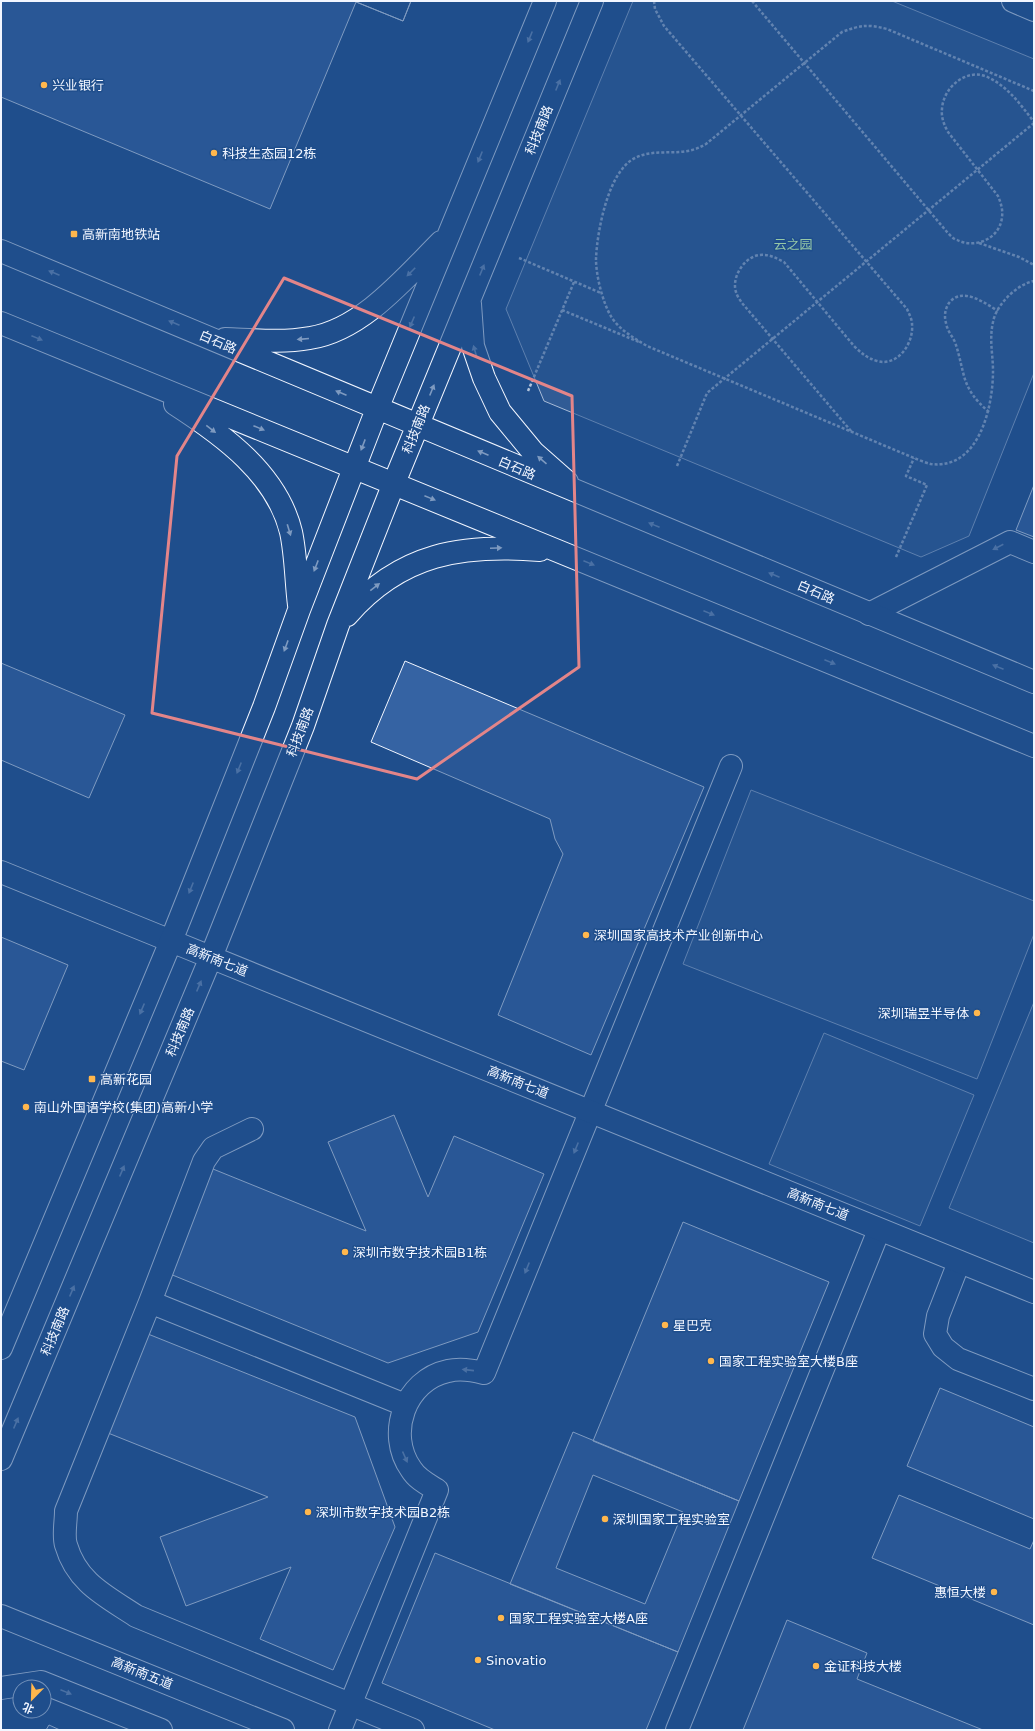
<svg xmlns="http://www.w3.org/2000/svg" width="1035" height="1731" viewBox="0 0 1035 1731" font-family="'DejaVu Sans','Noto Sans SC',sans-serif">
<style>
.built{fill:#305b95;stroke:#a8bbd7}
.building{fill:#3563a3;stroke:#f2f6ff;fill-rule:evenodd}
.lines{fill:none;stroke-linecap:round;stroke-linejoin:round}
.minor-casing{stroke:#f2f6ff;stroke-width:24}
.major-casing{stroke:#f2f6ff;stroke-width:24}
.path{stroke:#b3c4dc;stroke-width:2.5;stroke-dasharray:3 2;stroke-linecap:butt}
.minor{stroke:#1f4e8c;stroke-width:22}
.major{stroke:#1f4e8c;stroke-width:22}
.oneway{fill:#7e9ac0}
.marked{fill:none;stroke:#e38589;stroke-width:3;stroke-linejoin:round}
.poi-dot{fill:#ffb74d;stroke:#1f4e8c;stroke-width:1.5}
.labels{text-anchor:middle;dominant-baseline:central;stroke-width:3;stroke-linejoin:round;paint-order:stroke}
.poi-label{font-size:13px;fill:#f2f6ff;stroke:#1f4e8c;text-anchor:start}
.street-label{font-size:13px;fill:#f2f6ff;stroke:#1f4e8c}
.park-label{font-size:13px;fill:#97c8a6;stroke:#1f4e8c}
</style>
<rect width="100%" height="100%" fill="#1f4e8c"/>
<!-- built -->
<path class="built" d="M633 1H892L1034 59V373L969 536 921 557 544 401 506 309Z
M751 790 1034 901V934L977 1079 683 964Z
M1034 1002V1243L949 1208Z
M824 1033 974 1095 920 1226 769 1164Z"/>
<!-- building -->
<path class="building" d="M1 1H411L403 21 356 2 270 209 1 97Z
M354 1H411L403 21Z
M1034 485V537L1016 530Z
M405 661 704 787 591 1055 498 1015 563 854 555 839 550 819 371 742Z
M1 663 125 715 89 798 1 760Z
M1 937 68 965 24 1070 1 1061Z
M394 1115 428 1197 454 1136 544 1174 478 1332 388 1363 170 1274 213 1169 366 1231 328 1142Z
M683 1222 829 1282 739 1501 593 1441Z
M148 1334 355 1417 395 1527 333 1670 260 1639 291 1567 186 1606 160 1537 268 1497 108 1433Z
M940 1388 1034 1427V1519L907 1466Z
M573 1432 739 1501 678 1652 510 1584ZM593 1475 683 1512 645 1604 556 1568Z
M899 1495 1030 1549 1034 1540V1625L872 1558Z
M435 1553 678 1652 646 1730H495L382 1683Z
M787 1620 867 1653 857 1679 983 1730H743Z
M49 1725 60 1730H46Z"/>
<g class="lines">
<defs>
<path id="minor" d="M1013 1 1034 10
M869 614 1010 542 1034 552
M1 872 171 941
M252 1129 213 1148 204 1161 150 1302 66 1511C66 1522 63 1536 66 1545 77 1583 106 1596 136 1616L413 1730
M959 1262 938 1316 935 1334 943 1347 958 1359 1034 1389
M150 1302 405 1405
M1 1616 283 1730
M1 1688 41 1682 161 1730
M340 1730 437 1490C427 1484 417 1479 411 1469 386 1434 405 1380 448 1371 460 1368 472 1370 484 1373L731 766
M677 1730 879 1230"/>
<path id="major" d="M1 251 1034 682
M470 304 473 346 484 378 500 412 533 452 567 482
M1 323 1034 746
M225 339C253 340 282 343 310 338 362 330 405 278 441 242
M175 404C223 435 277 474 291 532 296 555 296 581 299 605
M347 615C401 553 462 544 540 550
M171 941 1034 1292
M1 1348 171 941 264 707 299 610 377 409 545 1
M1 1459 211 957 303 726 338 625 394 483 592 1"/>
</defs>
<!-- minor casing -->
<use href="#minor" class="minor-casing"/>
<!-- major casing -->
<use href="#major" class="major-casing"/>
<!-- path -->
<path class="path" d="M654 1 655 9 664 26 907 309C909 314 912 319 912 324 914 343 898 367 877 361 867 358 861 353 854 346L784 262C776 258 769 254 760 255 745 256 731 277 736 292 737 296 740 300 742 303L851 431
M752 1 947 232C950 235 953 239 957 240 975 249 1000 239 1002 217 1003 210 1001 203 998 196L948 132C944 125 941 117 942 109 943 89 964 69 985 76 1007 85 1020 104 1034 122
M1034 91 887 29C867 24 861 25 842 32L706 144C702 146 699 148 695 149 676 156 654 148 635 158 608 171 597 232 596 259 596 276 603 304 612 318 621 331 634 338 647 346L914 458C919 460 926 463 931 464 979 470 993 407 993 371 993 354 989 340 993 322 996 305 1017 284 1034 281
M979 243 1019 257 1034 265
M519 258 601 293
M562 310 639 342
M528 391 574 282
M989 412C960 387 966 375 955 342 952 336 947 330 946 323 944 316 945 309 949 303 962 286 985 303 998 311
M677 466 707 393 1034 123
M896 557 927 485 906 476 914 458"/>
<!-- minor -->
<use href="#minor" class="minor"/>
<!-- major -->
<use href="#major" class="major"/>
</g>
<!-- one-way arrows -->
<defs><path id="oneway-solid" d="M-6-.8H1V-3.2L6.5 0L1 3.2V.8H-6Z"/></defs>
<g class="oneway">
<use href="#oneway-solid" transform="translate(530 37) rotate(112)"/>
<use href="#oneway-solid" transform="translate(558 85) rotate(-68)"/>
<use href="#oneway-solid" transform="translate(480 157) rotate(112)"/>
<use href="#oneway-solid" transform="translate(482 270) rotate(-68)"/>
<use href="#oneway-solid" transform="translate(411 272) rotate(135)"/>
<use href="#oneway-solid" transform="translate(54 273) rotate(-157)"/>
<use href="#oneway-solid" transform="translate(412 322) rotate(113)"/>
<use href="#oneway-solid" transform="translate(174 323) rotate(-157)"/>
<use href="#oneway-solid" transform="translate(37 338) rotate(22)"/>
<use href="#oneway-solid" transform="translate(303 339) rotate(175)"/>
<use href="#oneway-solid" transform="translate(475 351) rotate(-106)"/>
<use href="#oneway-solid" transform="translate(432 390) rotate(-68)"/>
<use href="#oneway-solid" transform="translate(341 393) rotate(-157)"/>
<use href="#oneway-solid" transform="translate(259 428) rotate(22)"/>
<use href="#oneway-solid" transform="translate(211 429) rotate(38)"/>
<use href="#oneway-solid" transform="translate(363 445) rotate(111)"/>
<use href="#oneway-solid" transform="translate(483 453) rotate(-157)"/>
<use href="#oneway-solid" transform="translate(542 460) rotate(-139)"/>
<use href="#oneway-solid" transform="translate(430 498) rotate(22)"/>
<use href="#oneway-solid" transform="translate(654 525) rotate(-158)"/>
<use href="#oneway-solid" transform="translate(289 530) rotate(73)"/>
<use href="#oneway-solid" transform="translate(998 547) rotate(153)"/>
<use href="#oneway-solid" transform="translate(496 548) rotate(-2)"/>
<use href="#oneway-solid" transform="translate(589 563) rotate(22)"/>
<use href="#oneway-solid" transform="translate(316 566) rotate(111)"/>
<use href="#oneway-solid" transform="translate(774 575) rotate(-157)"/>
<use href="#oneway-solid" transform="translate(375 587) rotate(-38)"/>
<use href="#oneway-solid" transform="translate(709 613) rotate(22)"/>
<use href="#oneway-solid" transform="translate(286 646) rotate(110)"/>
<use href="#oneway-solid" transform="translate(830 662) rotate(22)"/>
<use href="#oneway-solid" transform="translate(998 667) rotate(-158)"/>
<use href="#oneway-solid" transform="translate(239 768) rotate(112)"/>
<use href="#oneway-solid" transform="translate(191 888) rotate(112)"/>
<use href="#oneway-solid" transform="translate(199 986) rotate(-67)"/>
<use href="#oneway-solid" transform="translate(142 1009) rotate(113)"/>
<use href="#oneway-solid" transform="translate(576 1148) rotate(112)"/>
<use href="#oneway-solid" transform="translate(122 1171) rotate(-67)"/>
<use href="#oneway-solid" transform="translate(527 1268) rotate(112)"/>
<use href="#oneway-solid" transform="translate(72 1291) rotate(-67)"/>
<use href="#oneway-solid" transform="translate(468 1370) rotate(-174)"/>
<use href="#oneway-solid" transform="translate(16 1423) rotate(-67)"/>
<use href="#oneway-solid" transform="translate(405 1457) rotate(66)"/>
<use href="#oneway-solid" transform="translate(66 1692) rotate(22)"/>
</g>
<!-- marked area -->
<path d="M0 0H1035V1731H0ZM284 278 572 396 579 667 417 779 152 713 177 456Z" fill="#1f4e8c" fill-opacity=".55" fill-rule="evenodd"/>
<path class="marked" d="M284 278 572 396 579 667 417 779 152 713 177 456Z"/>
<!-- markers -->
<g class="poi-dot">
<circle cx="44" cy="85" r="4"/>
<circle cx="214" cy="153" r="4"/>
<rect x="70" y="230" width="8" height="8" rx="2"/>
<circle cx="586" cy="935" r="4"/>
<circle cx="977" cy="1013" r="4"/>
<rect x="88" y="1075" width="8" height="8" rx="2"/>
<circle cx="26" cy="1107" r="4"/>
<circle cx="345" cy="1252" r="4"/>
<circle cx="665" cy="1325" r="4"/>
<circle cx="711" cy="1361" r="4"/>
<circle cx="308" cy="1512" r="4"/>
<circle cx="605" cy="1519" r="4"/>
<circle cx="994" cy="1592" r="4"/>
<circle cx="501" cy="1618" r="4"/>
<circle cx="478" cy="1660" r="4"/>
<circle cx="816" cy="1666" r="4"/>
</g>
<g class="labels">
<!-- poi labels -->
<g class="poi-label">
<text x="52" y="85">兴业银行</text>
<text x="222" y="153">科技生态园12栋</text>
<text x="82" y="234">高新南地铁站</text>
<text x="594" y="935">深圳国家高技术产业创新中心</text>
<text x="969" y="1013" text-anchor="end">深圳瑞昱半导体</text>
<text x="100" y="1079">高新花园</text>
<text x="34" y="1107">南山外国语学校(集团)高新小学</text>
<text x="353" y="1252">深圳市数字技术园B1栋</text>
<text x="673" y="1325">星巴克</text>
<text x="719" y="1361">国家工程实验室大楼B座</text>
<text x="316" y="1512">深圳市数字技术园B2栋</text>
<text x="613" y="1519">深圳国家工程实验室</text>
<text x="986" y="1592" text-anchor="end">惠恒大楼</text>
<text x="509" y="1618">国家工程实验室大楼A座</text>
<text x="486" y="1660">Sinovatio</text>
<text x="824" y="1666">金证科技大楼</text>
</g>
<!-- street labels -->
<g class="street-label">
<text transform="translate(539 130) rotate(-68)">科技南路</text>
<text transform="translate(218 342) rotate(23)">白石路</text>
<text transform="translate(416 429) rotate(-68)">科技南路</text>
<text transform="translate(517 468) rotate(23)">白石路</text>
<text transform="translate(816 592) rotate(23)">白石路</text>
<text transform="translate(300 732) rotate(-69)">科技南路</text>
<text transform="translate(217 960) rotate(22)">高新南七道</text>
<text transform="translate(180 1032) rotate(-67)">科技南路</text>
<text transform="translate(518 1082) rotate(22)">高新南七道</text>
<text transform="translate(818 1204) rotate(22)">高新南七道</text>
<text transform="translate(55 1331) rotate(-67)">科技南路</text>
<text transform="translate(142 1673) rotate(22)">高新南五道</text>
</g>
<!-- park labels -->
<g class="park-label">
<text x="793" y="244">云之园</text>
</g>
</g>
<!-- border -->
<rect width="1035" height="1731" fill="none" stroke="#f2f6ff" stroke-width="4"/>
<!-- north arrow -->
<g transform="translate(32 1699) rotate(203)"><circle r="19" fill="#1f4e8c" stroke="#7391ba"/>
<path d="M0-3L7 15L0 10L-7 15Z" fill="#ffb74d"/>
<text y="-6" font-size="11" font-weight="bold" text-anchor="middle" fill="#f2f6ff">北</text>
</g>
</svg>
